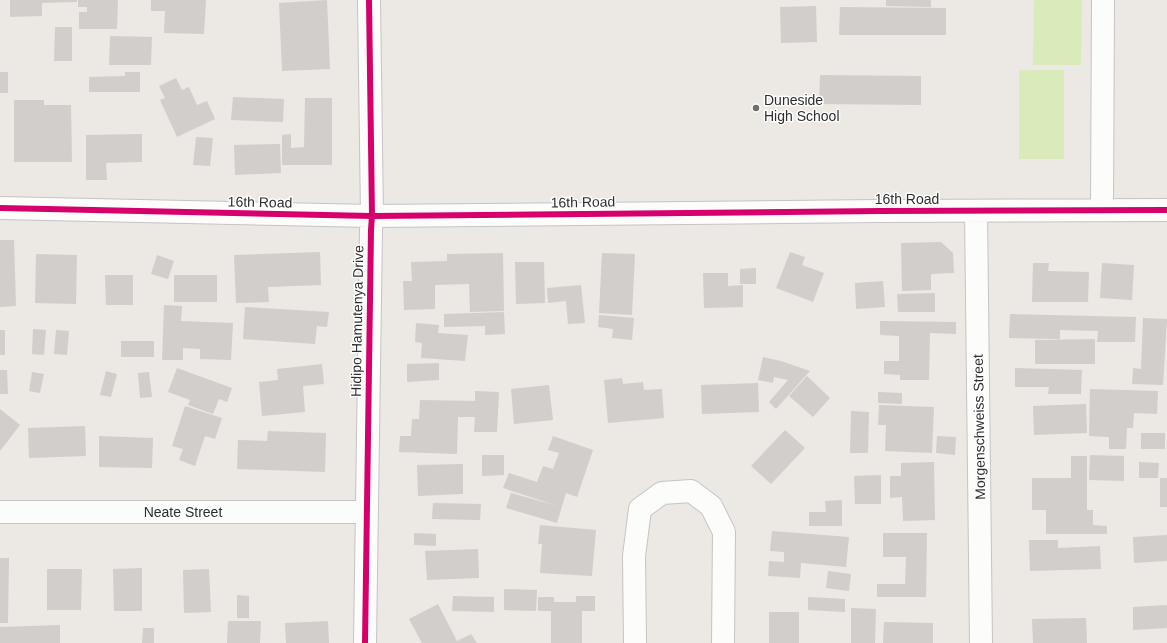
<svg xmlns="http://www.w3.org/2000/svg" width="1167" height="643" viewBox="0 0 1167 643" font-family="Arial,sans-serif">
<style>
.pitch{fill:#d9eabb}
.building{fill:#d1cecb}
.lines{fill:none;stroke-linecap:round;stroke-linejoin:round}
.minor-casing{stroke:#c5c4c5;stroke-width:24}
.minor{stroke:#fcfcfb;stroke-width:22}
.cycleway-casing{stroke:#fff;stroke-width:8}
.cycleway{stroke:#d6006c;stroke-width:6}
.poi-dot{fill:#706f6e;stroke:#fff;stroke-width:1.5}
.labels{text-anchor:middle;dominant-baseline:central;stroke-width:3;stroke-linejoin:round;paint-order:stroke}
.poi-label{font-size:14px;fill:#2e2e2e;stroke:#fff;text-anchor:start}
.street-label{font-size:14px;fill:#2e2e2e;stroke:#fff}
</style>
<rect width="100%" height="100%" fill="#ece8e4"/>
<!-- pitch -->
<path class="pitch" d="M1034 0H1082L1081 65H1033Z
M1019 70H1064V159H1019Z"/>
<!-- building -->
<path class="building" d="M10 0H77V2L42 3V16L10 17Z
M78 0H118L117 29H79V12H87V7H78Z
M151 0H206L204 34 164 33 165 11H151Z
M327 0 330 69 282 71 279 3Z
M886 0H931V7L886 6Z
M816 6 817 42 781 43 780 7Z
M840 7 946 8V35H839Z
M55 27H72V61H54Z
M110 36 152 37 151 65H109Z
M0 72H8V93H0Z
M125 72H140V92H89V77L125 76Z
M820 75 921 76V105L819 104Z
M176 78 182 90 189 87 197 105 207 101 215 119 177 137 160 100 165 98 159 86Z
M233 97 284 99 283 122 231 120Z
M305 98H332V165H282V135L291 134V148L304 147Z
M14 100H44V105H71L72 162H14Z
M142 134V162L106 163 107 180H86V135Z
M196 137 213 138 210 166 193 165Z
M280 144 281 173 235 175 234 145Z
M0 240H14L16 306 0 307Z
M941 242 953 253 954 273 931 274V290L902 291 901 243Z
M320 252 321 285 268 287 269 302 236 303 234 255Z
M790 252 805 257 802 265 824 273 813 302 776 288Z
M503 253 504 311 470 312 469 284 435 285V309L404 310 403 281H412L411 262 447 261V254Z
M602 253 635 254 632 315 599 313Z
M36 254 77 255 76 304 35 303Z
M157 255 174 261 168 279 151 274Z
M515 262H544L545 303 516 304Z
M1033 263H1049L1048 271 1089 272 1088 302H1032Z
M1102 263 1134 265 1132 300 1100 298Z
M756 268V284H740V269Z
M703 273H728V286L743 285V307L704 308Z
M105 275H133V305H106Z
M174 275H217V302H174Z
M883 281 885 307 856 309 855 283Z
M581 285 585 323 568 324 566 301 548 303 547 288Z
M935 293V312H898L897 294Z
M164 305 182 306 181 321 233 323 231 360 200 359V349L183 348V360H162Z
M245 307 329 312 327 327 317 326 315 344 243 339Z
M504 312 505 334 485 335V326L444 327V314Z
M1010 314 1136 317 1135 342H1097L1098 331 1060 330V339L1009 338Z
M599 315 634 318 632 340 612 338 613 329 598 327Z
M1143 318 1167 319 1163 385 1132 384 1133 368 1141 369Z
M880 321 956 322V334L930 333 929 380H900V375L884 374V361H899V336L880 335Z
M416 323 439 325 438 333 468 335 465 361 421 358 422 343 415 342Z
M33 329 46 330 44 355 32 354Z
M0 330H5V355H0Z
M56 330 69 331 67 355 54 354Z
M1095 339V364H1035V340Z
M121 341H154V357H121Z
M763 357 781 361 810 371 776 409 769 402 788 380 774 377 773 383 758 380Z
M439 363V380L407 382V364Z
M322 364 324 384 303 386 305 412 262 416 259 382 278 380 277 369Z
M177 368 232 388 227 402 219 399 213 414 188 405 190 400 168 392Z
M1015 368 1082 370 1081 394H1048L1049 387H1015Z
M0 370H7L8 394H0Z
M106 371 117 374 111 397 100 395Z
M32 372 44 374 40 393 29 391Z
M149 372 152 397 140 398 138 373Z
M807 376 830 398 813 417 789 396Z
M622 378 623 384 643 382 644 390 662 389 664 418 608 423 604 380Z
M758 383 759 412 702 414 701 385Z
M549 385 553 420 514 424 511 389Z
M1090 389 1158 391 1157 414 1134 413 1133 428H1127L1126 449H1109V437L1089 436Z
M475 391 499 392 497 432H474L475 417H458L457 454 399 452 400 436H411L412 419H419L420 400 475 401Z
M878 392 902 393V404L878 403Z
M1086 404 1087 433 1034 435 1033 406Z
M879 405 934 407 932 453 885 451 886 425H878Z
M185 406 222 418 215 439 205 436 195 466 179 460 183 449 172 446Z
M0 409 20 425 0 451Z
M851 411 869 412 868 453H850Z
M85 426 86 456 29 458 28 428Z
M785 430 805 448 771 484 751 466Z
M268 431 326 433 325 472 237 469 238 440 267 441Z
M1141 433H1165V449H1141Z
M99 436 153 438 152 468 99 467Z
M553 436 593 450 577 497 566 493 557 523 506 508 511 493 558 506 503 488 509 473 537 482 543 466 553 469 559 453 548 450Z
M937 436 956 437 955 455 936 453Z
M482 455H504V475L482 476Z
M1090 455 1124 456V481L1089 480Z
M1071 456H1087V510H1093V525L1107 526V534H1046V510H1032V478H1071Z
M934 462 935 520 903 521 902 497 890 498V476H901V463Z
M1139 462 1159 463 1158 478H1139Z
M463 464V494L418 496 417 465Z
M881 475V504H855L854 476Z
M1160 478H1167V507H1160Z
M842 500V526H809V512H826L825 501Z
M433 503 481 504 480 520 432 519Z
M540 525 596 530 592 576 540 573 542 544H538Z
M772 531 849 537 846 567 801 563 800 578 768 576 769 561 784 562V552L770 551Z
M414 533 436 534V546L414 545Z
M883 533H927L926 597H877V584H905L906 557H883Z
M1167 535V561L1134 563 1133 537Z
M1029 540H1058V548L1100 546 1101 569 1030 571Z
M478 549 479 578 427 580 425 551Z
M0 558H9L8 623H0Z
M142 568V611H114L113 569Z
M47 569H82L81 610H47Z
M209 569 211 612 184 613 183 570Z
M828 571 851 574 849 591 826 588Z
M504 589 537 590 536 611 504 610Z
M237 595 249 596V618H237Z
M453 596 494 597V612L452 611Z
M576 596H595V611H582V643H551V611H538V597H554V602H576Z
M808 597 845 599V612L808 610Z
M438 604 457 641 471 634 477 643H422L409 619Z
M1167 605V628L1133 630V607Z
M851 608 876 609 875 643H851Z
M769 612H799V643H769Z
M1086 618 1087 643H1033L1032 619Z
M228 621H261L260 643H227Z
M328 621 329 643H286L285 623Z
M884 622 933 623V643H883Z
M60 625V643H0V627Z
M143 628H154V643H142Z"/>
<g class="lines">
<defs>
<path id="minor" d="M0 208 372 216 880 211 1167 210
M1102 210 1103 0
M976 211 981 643
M0 512H366
M365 643 371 230 372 216 369 0
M635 643 634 556 640 509 662 493 691 491 711 506 724 532 723 643"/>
</defs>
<!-- minor casing -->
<use href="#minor" class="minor-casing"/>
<!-- minor -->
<use href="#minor" class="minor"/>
<defs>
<path id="cycleway" d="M0 208 372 216 880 211 1167 210
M365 643 371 230 372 216 369 0"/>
</defs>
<!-- cycleway casing -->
<use href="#cycleway" class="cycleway-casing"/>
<!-- cycleway -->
<use href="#cycleway" class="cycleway"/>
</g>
<!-- markers -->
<circle class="poi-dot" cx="756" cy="108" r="4"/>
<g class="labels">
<!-- poi labels -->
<g class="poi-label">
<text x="764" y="100">Duneside<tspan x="764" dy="16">High School</tspan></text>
</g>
<!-- street labels -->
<g class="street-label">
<text x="907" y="199">16th Road</text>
<text transform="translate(260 202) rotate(1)">16th Road</text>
<text transform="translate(583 202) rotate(-1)">16th Road</text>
<text transform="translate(357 321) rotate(-89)">Hidipo Hamutenya Drive</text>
<text transform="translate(979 427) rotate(-91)">Morgenschweiss Street</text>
<text x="183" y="512">Neate Street</text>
</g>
</g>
</svg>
